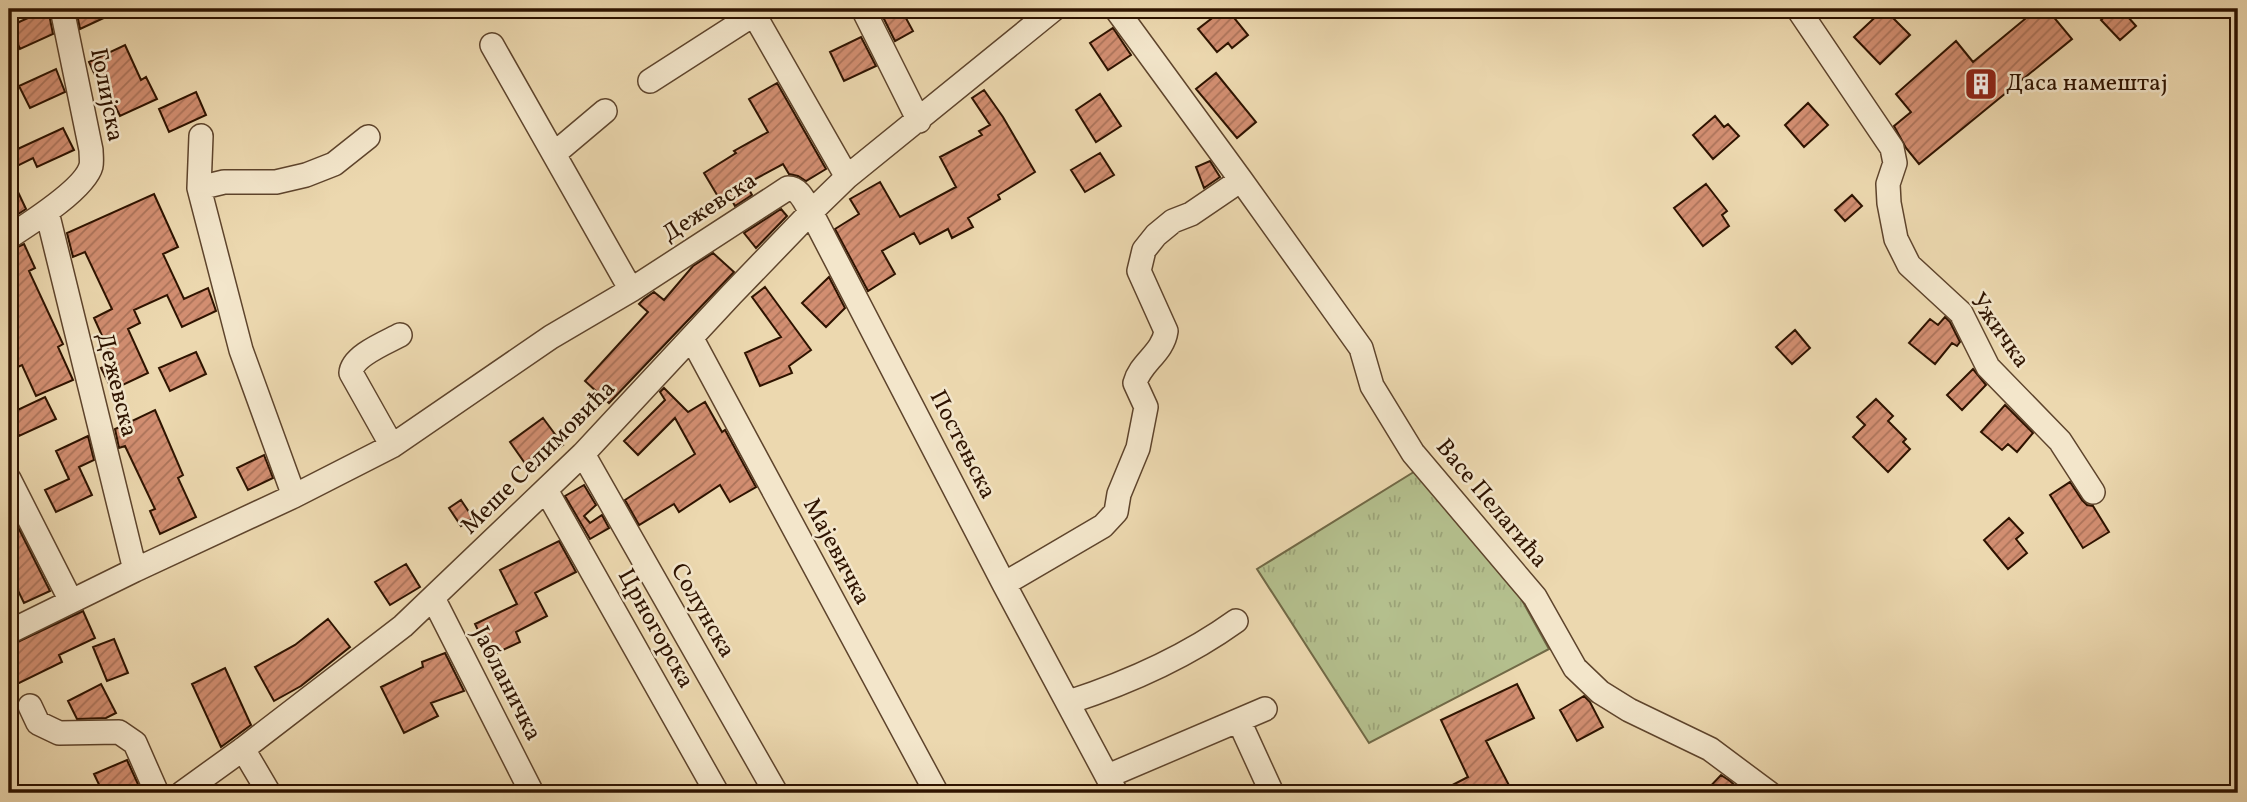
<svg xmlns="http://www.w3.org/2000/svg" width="2247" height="802" viewBox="0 0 2247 802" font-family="Vollkorn,serif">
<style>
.grass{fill:url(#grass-tufts);stroke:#716946;stroke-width:2}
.building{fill:url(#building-hatch);stroke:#2e1300;stroke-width:2}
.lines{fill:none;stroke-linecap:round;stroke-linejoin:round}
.minor-casing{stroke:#5e442c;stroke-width:26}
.minor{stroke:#f3e6cb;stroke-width:23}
.labels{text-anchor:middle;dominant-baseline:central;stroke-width:5;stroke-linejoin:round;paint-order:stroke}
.poi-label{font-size:24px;fill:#2e1300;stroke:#f3e6cb;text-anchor:start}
.street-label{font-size:24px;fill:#2e1300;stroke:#f3e6cb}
</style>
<defs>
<pattern id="grass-tufts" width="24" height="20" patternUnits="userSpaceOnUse" patternTransform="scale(1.75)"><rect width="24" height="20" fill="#b4bf8d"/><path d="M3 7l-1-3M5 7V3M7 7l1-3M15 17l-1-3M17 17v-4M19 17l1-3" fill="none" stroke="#9ba378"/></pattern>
<pattern id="building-hatch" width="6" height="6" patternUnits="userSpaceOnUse" patternTransform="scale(1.75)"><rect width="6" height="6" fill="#d28e71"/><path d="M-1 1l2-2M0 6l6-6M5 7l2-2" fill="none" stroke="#ab735a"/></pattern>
</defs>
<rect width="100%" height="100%" fill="#ecd8af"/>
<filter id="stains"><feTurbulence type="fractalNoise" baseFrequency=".00286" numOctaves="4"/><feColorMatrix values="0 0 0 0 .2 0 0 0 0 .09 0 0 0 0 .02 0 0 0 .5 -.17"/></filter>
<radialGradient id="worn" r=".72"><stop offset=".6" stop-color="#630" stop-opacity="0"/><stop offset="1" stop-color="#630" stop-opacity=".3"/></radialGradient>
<!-- grass -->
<path class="grass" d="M1417 470 1508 575 1549 649 1369 743 1257 569Z"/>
<!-- building -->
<path class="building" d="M48 9 53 34 20 49 10 26Z
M76 9H123L80 29Z
M879 9H901L913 31 895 41Z
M1224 9H1227L1248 35 1232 48 1228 43 1217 52 1198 29Z
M1884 9 1910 35 1880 64 1854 37Z
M2037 9H2047L2072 39 1919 164 1906 148 1894 126 1911 112 1896 94 1956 41 1973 62Z
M2113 9H2121L2136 26 2120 40 2101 20Z
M1113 28 1131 55 1108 70 1090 43Z
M861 37 876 66 844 81 830 52Z
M125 45 141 80 146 77 157 99 120 116 104 82 99 84 89 62Z
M56 69 65 92 30 108 19 86Z
M1216 73 1256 122 1237 138 1196 89Z
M777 83 826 169 806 181 798 176 789 174 783 164 746 184 752 195 735 206 729 195 720 200 704 173 736 153 734 151 768 132 749 99Z
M984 90 1003 117 1035 172 998 195 1000 199 968 218 973 227 952 238 948 229 920 244 914 233 882 251 895 274 868 291 835 229 859 214 850 199 880 182 900 217 956 187 940 157 982 135 979 131 990 125 972 98Z
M196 92 206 115 169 132 159 109Z
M1100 94 1121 126 1096 142 1076 110Z
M1808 103 1828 125 1804 147 1785 125Z
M1715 116 1724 127 1728 124 1739 136 1713 159 1693 135Z
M63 128 74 150 37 167 33 158 9 170V153Z
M1100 153 1114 175 1085 192 1071 170Z
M1210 161 1220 177 1204 188 1196 167Z
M9 173 26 209 9 220Z
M1706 184 1727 211 1722 215 1729 226 1703 246 1674 208Z
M154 194 178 247 163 254 184 299 208 288 216 311 182 327 167 295 134 310 140 323 128 329 148 373 112 390 101 368 114 362 94 318 112 309 85 252 73 257 67 233Z
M1852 195 1862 206 1845 221 1835 210Z
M781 209 787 216 756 248 744 233Z
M24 244 35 268 29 271 63 344 58 347 73 380 36 396 22 365 9 371V251Z
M713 253 734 272 609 403 585 381 648 312 639 304 644 299 654 292 664 300 693 266Z
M829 277 845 308 826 327 802 303Z
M765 287 811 350 789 366 792 373 760 386 745 353 781 337 752 297Z
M1945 317 1950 322 1960 342 1957 346 1952 343 1935 364 1909 343 1930 319 1938 325Z
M1795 330 1810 348 1792 364 1776 347Z
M196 352 206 374 170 391 159 368Z
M1973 369 1986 385 1962 410 1947 395Z
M664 388 688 412 705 402 722 432 725 430 756 487 730 502 720 485 679 512 674 504 639 525 625 500 695 454 675 418 638 455 624 441 665 400 660 392Z
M45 397 56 419 19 436 9 414Z
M1876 399 1893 416 1888 421 1906 439 1903 442 1910 449 1888 472 1853 437 1865 425 1857 417Z
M2005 405 2033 433 2017 452 2008 444 2002 450 1981 432Z
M155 410 183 475 178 478 196 517 160 534 150 511 155 509 125 446 119 448 115 429Z
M543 418 563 445 529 469 510 442Z
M88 436 94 460 79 467 92 495 56 512 45 490 69 479 56 451Z
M264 455 273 478 248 490 237 468Z
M2070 482 2082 500 2087 505 2093 506 2109 532 2083 548 2050 495Z
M584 485 596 505 584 516 590 523 602 515 609 528 590 539 565 496Z
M461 500 473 518 461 526 449 508Z
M9 509 50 591 24 603 9 572Z
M2009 518 2023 533 2016 539 2027 553 2008 569 1984 540Z
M559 541 576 572 535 593 547 616 516 632 520 642 490 656 475 624 517 604 500 570Z
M406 564 420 587 390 605 375 582Z
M83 611 95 638 59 655 62 662 9 688V646Z
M328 619 350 647 301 686 274 701 255 667 295 645Z
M114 639 128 673 107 681 93 647Z
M445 653 464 691 431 703 438 716 404 733 381 687 423 667 422 662Z
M225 668 251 725 221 747 192 684Z
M101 684 116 713 106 718 77 719 68 701Z
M1517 684 1534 718 1486 741 1513 793H1437L1468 777 1441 720Z
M1584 696 1590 702 1603 727 1577 741 1560 710Z
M127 760 142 793H103L94 774Z
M1721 775 1730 781 1743 793H1704Z"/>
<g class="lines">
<defs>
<path id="minor" d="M751 9 847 177
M863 9 919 121
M1116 9 1241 180 1361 348 1372 386 1413 453 1535 597 1575 668 1600 692 1629 710 1710 749 1769 793
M1798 9 1892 148 1895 163 1888 184 1889 203 1896 239 1909 265 1961 313 1988 367 2060 441 2093 492
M492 45 631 290
M650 81 762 9
M201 136 199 188 241 350 294 496
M554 154 605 111
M199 188 224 182H276L306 175 334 164 368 137
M9 237C29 224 85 189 91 166 92 162 91 154 91 150L62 9
M692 339 935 790
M392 446 351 373C352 356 385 343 400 335
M583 454 776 793
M9 479 71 601
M546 490 717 793
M135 570 294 496 392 446 551 337 631 290 788 188C800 188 805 203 811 212L1004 584 1116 793
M1004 584 1103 526 1116 512 1119 494 1138 448 1146 407 1135 383C1140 363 1163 353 1166 331L1139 271 1144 250 1156 235 1173 221 1191 214 1241 180
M433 598 532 793
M9 632 135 570 47 212
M1069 702C1127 683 1186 657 1236 621
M30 706 38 723 59 733 119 732 135 743 157 793
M1239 721 1272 793
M243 749 269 793
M1108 776 1265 709
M182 793 243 749 403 626 583 454 731 295 811 212 847 177 1054 9"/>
</defs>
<!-- minor casing -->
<use href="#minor" class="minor-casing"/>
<!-- minor -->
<use href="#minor" class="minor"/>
</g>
<!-- icons -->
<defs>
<symbol id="building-square" viewBox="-11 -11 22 22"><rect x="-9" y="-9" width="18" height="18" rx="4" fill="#8f2418" stroke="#f3e6cb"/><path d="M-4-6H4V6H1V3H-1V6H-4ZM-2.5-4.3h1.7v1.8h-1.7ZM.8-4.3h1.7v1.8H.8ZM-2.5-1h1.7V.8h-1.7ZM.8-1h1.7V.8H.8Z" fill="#fff"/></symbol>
</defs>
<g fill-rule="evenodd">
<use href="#building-square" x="1962" y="65" width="38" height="38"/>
</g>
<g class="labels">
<!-- poi labels -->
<g class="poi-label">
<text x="2006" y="84">Даса намештај</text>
</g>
<!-- street labels -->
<g class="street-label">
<text transform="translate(106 95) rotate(79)">Голијска</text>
<text transform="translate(710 208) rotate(-33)">Дежевска</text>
<text transform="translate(1999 331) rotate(55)">Ужичка</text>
<text transform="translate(116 385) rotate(76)">Дежевска</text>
<text transform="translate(962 445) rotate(63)">Постењска</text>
<text transform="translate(539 458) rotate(-45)">Меше Селимовића</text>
<text transform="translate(1491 504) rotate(50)">Васе Пелагића</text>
<text transform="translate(836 552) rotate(62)">Мајевичка</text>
<text transform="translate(702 611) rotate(60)">Солунска</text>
<text transform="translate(655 629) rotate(61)">Црногорска</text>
<text transform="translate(506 684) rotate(63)">Јабланичка</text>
</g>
</g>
<!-- margin -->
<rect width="2247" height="802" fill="none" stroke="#ecd8af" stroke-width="35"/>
<rect x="10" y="10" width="2226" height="781" fill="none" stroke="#2e1300" stroke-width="3.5"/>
<rect x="18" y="18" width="2212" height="767" fill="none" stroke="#2e1300" stroke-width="2"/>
<rect width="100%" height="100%" filter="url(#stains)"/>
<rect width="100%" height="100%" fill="url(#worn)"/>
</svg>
